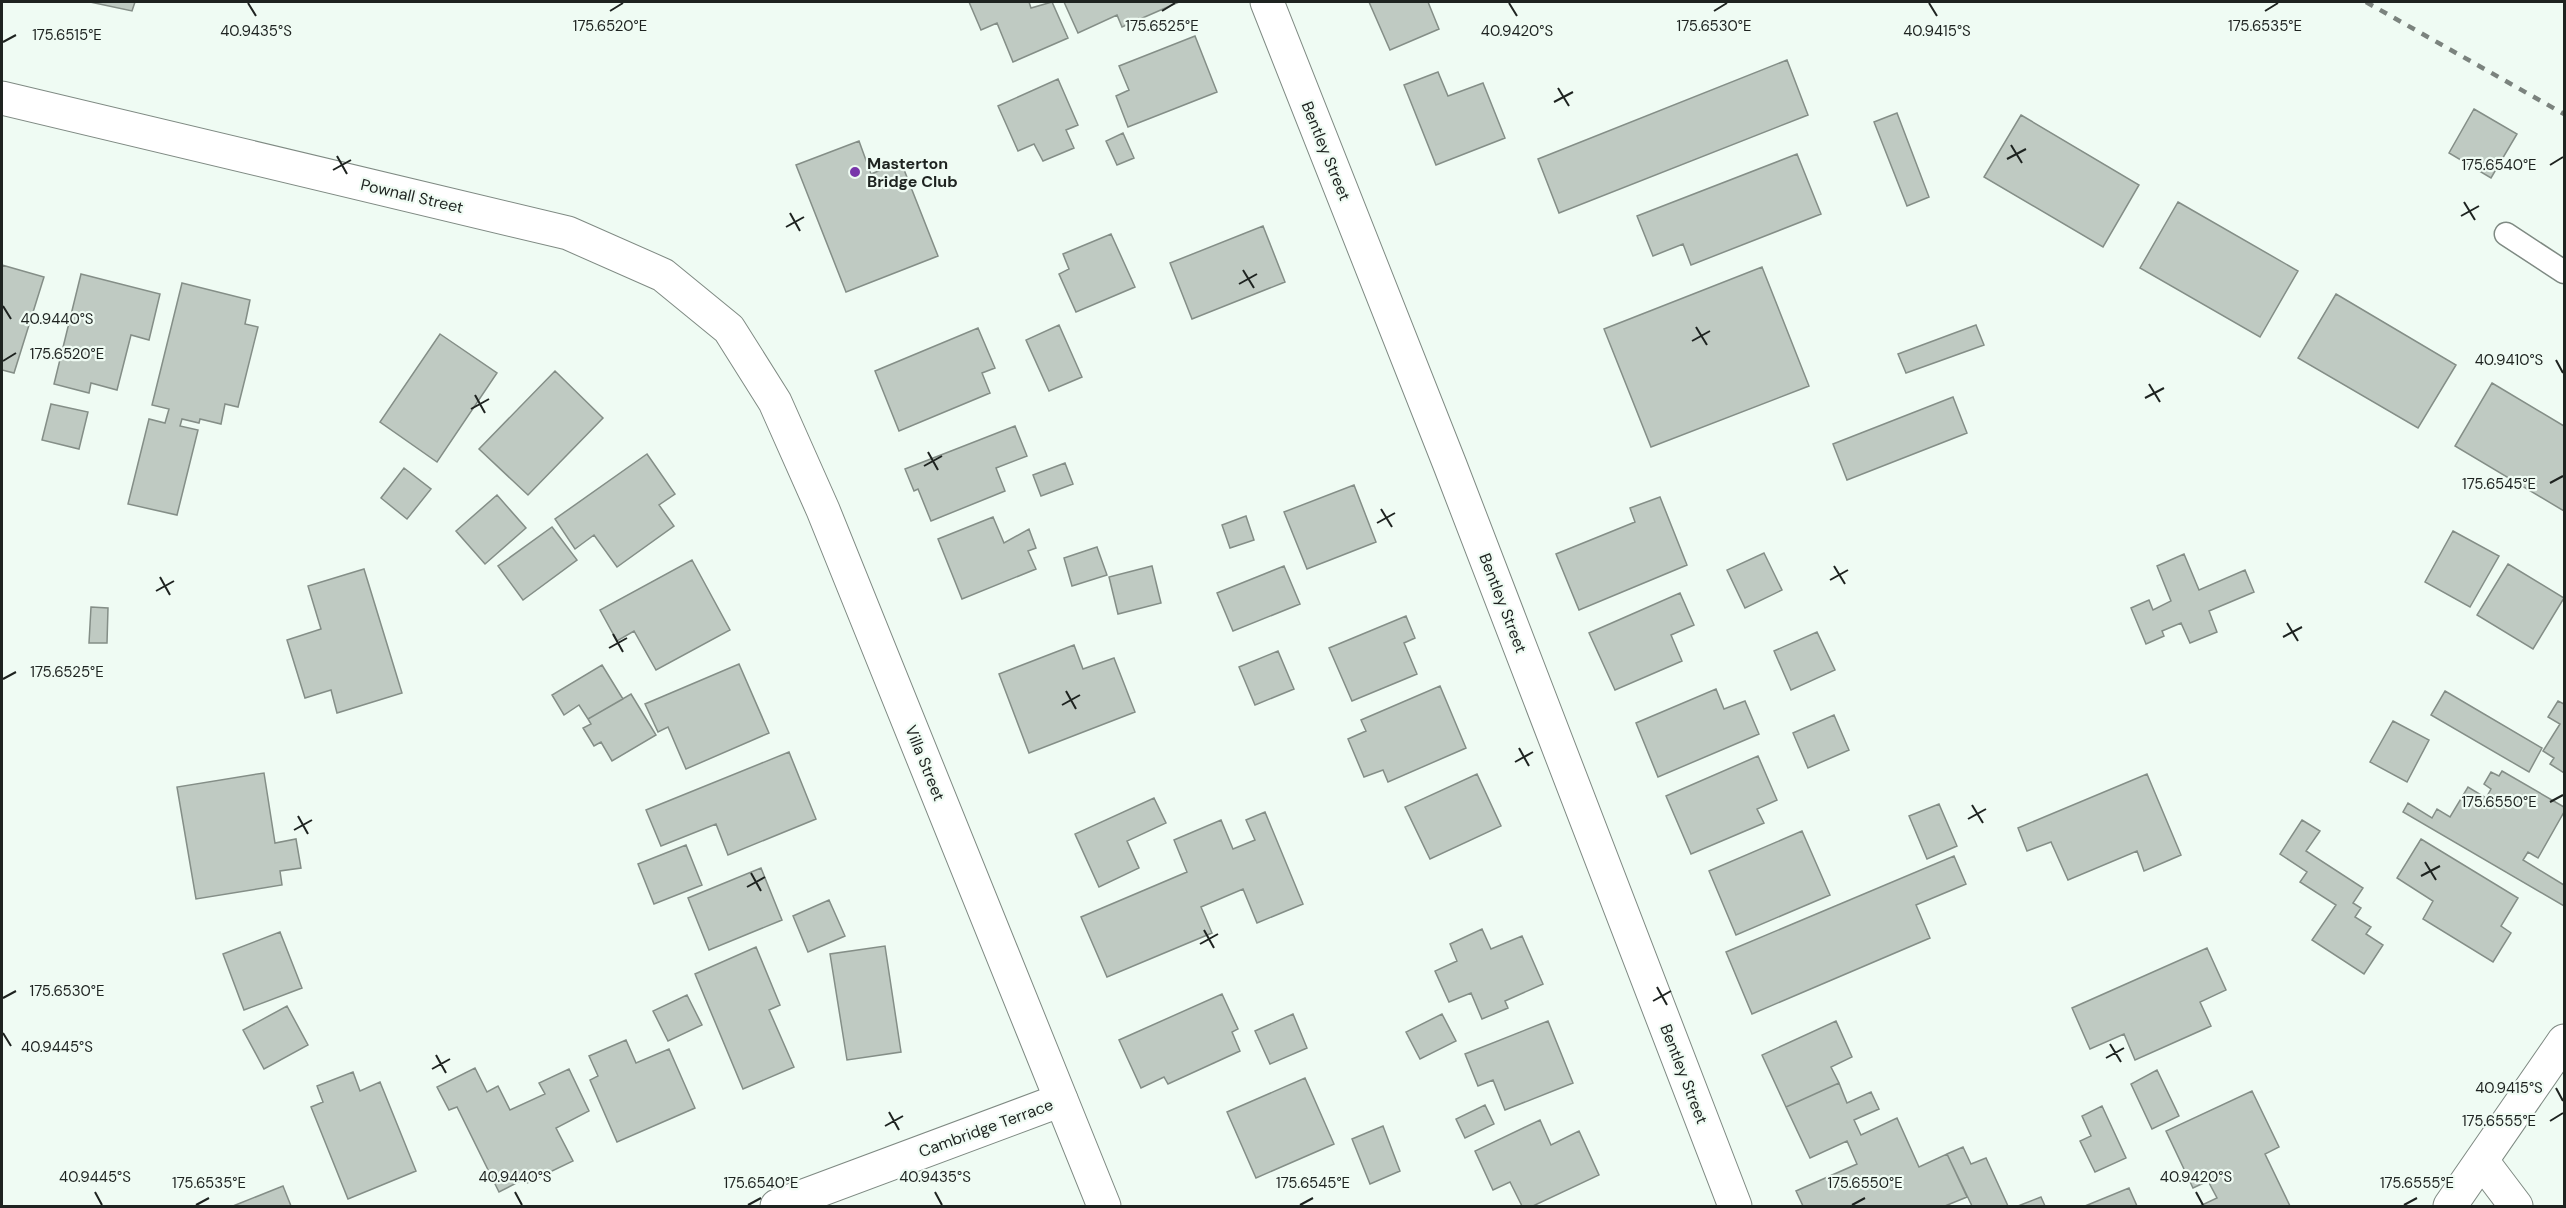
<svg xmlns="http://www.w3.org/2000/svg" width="2566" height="1208" viewBox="0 0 2566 1208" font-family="'DM Sans',sans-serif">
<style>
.building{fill:#bfcac2;stroke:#848e87;stroke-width:1.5}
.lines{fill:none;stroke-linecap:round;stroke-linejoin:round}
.service-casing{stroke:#7f8a83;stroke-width:25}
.minor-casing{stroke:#7f8a83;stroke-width:35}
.tertiary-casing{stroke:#7f8a83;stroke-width:35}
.service{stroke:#fff;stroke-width:22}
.minor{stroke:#fff;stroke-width:33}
.tertiary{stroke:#fff;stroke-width:33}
.rail{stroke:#7b837e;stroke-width:4.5;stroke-dasharray:8 8;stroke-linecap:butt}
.ticks{fill:none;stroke:#1e2320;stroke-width:2}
.poi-dot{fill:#7836aa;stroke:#effbf3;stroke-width:2}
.labels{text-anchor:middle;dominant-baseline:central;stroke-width:4.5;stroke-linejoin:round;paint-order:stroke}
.street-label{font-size:16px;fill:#1e2320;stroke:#effbf3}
.poi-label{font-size:16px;font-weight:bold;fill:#1e2320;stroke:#effbf3;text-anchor:start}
.ticks-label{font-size:15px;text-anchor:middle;fill:#1e2320;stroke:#effbf3;stroke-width:4.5;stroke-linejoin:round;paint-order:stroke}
</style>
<rect width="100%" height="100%" fill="#effbf3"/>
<!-- building -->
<path class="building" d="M90 2H135L132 11Z
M969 2H1029L1031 8 1052 2 1068 38 1013 62 997 23 981 30Z
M1064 2H1179L1122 27 1117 15 1078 33Z
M1369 2H1428L1439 29 1390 50Z
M1195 36 1217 92 1128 127 1116 96 1129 90 1119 66Z
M1787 60 1808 115 1559 213 1538 159Z
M1438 72 1448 96 1483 83 1505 138 1436 165 1404 85Z
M1058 79 1078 125 1066 130 1074 148 1043 161 1034 144 1018 151 998 106Z
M2474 109 2517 134 2491 178 2449 153Z
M1897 113 1929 197 1907 206 1874 122Z
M2021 115 2139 185 2103 247 1984 177Z
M1123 133 1134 158 1117 165 1106 141Z
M859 141 871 174 901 162 938 256 846 292 796 165Z
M1797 154 1821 214 1691 265 1683 244 1653 256 1637 216Z
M2178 202 2298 271 2260 337 2140 268Z
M1263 226 1285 282 1192 319 1170 263Z
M1111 234 1135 287 1076 312 1059 274 1069 269 1063 254Z
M2 265 44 277 14 373 2 370Z
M1762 267 1809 386 1651 447 1604 329Z
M81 274 160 294 149 340 131 335 117 390 91 383 89 393 54 384Z
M182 283 250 300 245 324 258 327 238 407 225 404 221 424 200 419 199 423 182 419 180 426 198 430 177 515 128 504 149 419 165 423 169 409 152 405Z
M2336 294 2456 365 2418 428 2298 358Z
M1059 325 1082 377 1049 391 1026 340Z
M1976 325 1984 345 1906 373 1898 354Z
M978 328 995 368 982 373 990 393 899 431 875 371Z
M440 334 497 373 437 462 380 422Z
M555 371 603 418 528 495 479 449Z
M2492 383 2564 426V511L2455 446Z
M1953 397 1967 433 1847 480 1833 444Z
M51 404 88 412 79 449 42 440Z
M1015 426 1027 456 996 468 1005 491 931 521 918 489 914 491 905 469Z
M647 454 675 494 659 505 674 526 617 567 594 535 575 549 555 519Z
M1065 463 1073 484 1041 496 1033 475Z
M404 468 431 489 407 519 381 498Z
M1354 485 1376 542 1307 569 1284 512Z
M497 495 526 528 485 564 456 531Z
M1660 497 1687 565 1579 610 1556 554 1635 522 1630 508Z
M1246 516 1254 540 1230 548 1222 525Z
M993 517 1004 543 1029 529 1036 548 1028 551 1036 569 962 599 938 539Z
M552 527 577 560 523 600 498 566Z
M2453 531 2499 556 2470 607 2425 582Z
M1097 547 1107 575 1072 586 1064 558Z
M1764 553 1782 590 1745 608 1727 570Z
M2184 554 2199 590 2245 570 2254 592 2209 611 2217 632 2190 643 2181 623 2162 631 2164 636 2146 644 2131 608 2149 600 2153 610 2171 601 2157 566Z
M692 560 730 630 656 670 634 631 617 641 600 610Z
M2508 564 2564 598 2533 649 2477 615Z
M1152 566 1161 603 1118 614 1109 577Z
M1284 566 1300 604 1233 631 1217 593Z
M364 569 402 693 337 713 331 690 305 698 287 640 321 629 308 586Z
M1680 593 1694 625 1671 635 1682 661 1615 690 1589 633Z
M91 607 108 608 107 643H89Z
M1406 616 1415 638 1404 643 1417 674 1352 701 1329 648Z
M1817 632 1835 670 1791 690 1774 651Z
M1074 645 1083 669 1114 658 1135 712 1029 753 999 674Z
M1278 651 1294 689 1255 705 1239 667Z
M739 664 769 733 686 769 668 727 658 732 645 704Z
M602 665 623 699 588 719 579 705 564 715 552 695Z
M1440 686 1466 748 1388 782 1383 770 1364 777 1348 739 1366 731 1361 720Z
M1716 689 1724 709 1745 701 1759 734 1658 777 1636 723Z
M2445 691 2542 748 2529 772 2431 715Z
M631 694 656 735 612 761 601 742 594 746 583 728 591 724 588 719Z
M2558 701 2564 704V773L2550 764 2554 758 2543 751 2560 724 2548 717Z
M1834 715 1849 750 1808 768 1793 733Z
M2393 721 2429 740 2407 782 2370 762Z
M789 752 816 819 728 855 716 824 661 846 646 810Z
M1758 756 1777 800 1757 809 1764 823 1691 854 1666 796Z
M2502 771 2564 807V812L2538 858 2528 852 2523 860 2564 885V906L2403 812 2408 803 2432 818 2437 809 2450 817 2468 787 2486 798 2491 789 2484 784 2491 772 2499 776Z
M264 773 275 843 296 839 301 868 280 871 282 885 196 899 177 787Z
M1477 774 1501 826 1430 859 1405 807Z
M2147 774 2181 855 2144 871 2137 851 2068 880 2051 842 2027 851 2018 828Z
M1154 798 1166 823 1127 841 1139 868 1099 887 1075 834Z
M1939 804 1957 846 1927 859 1909 816Z
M1265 812 1303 904 1257 923 1243 889 1201 907 1212 933 1107 977 1081 917 1187 872 1174 840 1221 820 1233 849 1255 840 1246 820Z
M2302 820 2320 831 2306 851 2363 888 2353 903 2361 908 2355 917 2371 927 2366 934 2383 945 2364 974 2312 940 2336 905 2300 882 2307 872 2280 854Z
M1802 831 1830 895 1736 935 1709 871Z
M2421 839 2518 898 2501 926 2511 933 2493 962 2423 919 2433 901 2397 878Z
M686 845 702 885 654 904 638 864Z
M1954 856 1966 884 1916 905 1930 938 1752 1014 1726 952Z
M761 868 782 920 709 950 688 898Z
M829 900 845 936 808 952 793 916Z
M1482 929 1491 949 1522 936 1543 984 1505 1001 1508 1008 1482 1019 1471 993 1449 1002 1435 971 1457 961 1450 944Z
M280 932 302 988 244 1010 223 954Z
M885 946 901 1052 847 1060 830 954Z
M756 947 780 1005 769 1010 794 1067 743 1089 695 974Z
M2207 948 2226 990 2200 1002 2211 1026 2135 1060 2124 1034 2090 1049 2072 1008Z
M1222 994 1238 1029 1232 1032 1240 1051 1168 1084 1164 1077 1141 1088 1119 1040Z
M687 995 702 1025 668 1041 653 1011Z
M287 1006 308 1045 264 1069 243 1030Z
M1293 1014 1307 1048 1270 1064 1255 1031Z
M1442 1014 1456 1041 1420 1059 1406 1032Z
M1548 1021 1573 1083 1505 1110 1493 1080 1478 1086 1465 1054Z
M1836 1021 1852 1057 1831 1067 1839 1083 1786 1107 1762 1055Z
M626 1040 636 1063 669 1049 695 1108 617 1142 590 1080 598 1076 589 1056Z
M475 1068 487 1092 498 1086 510 1110 545 1094 539 1083 569 1069 589 1111 556 1128 573 1161 527 1183 524 1179 499 1192 457 1107 449 1110 437 1087Z
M2157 1070 2179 1116 2152 1129 2131 1084Z
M353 1072 360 1091 380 1082 416 1171 348 1199 311 1107 323 1102 317 1086Z
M1305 1078 1334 1144 1256 1178 1227 1112Z
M1839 1083 1847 1103 1871 1092 1879 1109 1854 1120 1861 1135 1897 1118 1919 1167 1947 1154 1967 1197 1945 1206H1803L1796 1191 1857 1164 1847 1141 1810 1158 1786 1107Z
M2252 1091 2279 1147 2265 1154 2290 1206H2200L2217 1198 2208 1181 2193 1188 2166 1131Z
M1485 1105 1494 1124 1465 1138 1456 1119Z
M2102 1106 2126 1158 2095 1172 2080 1141 2091 1136 2082 1116Z
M1540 1120 1551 1145 1579 1131 1599 1175 1533 1206H1522L1510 1182 1493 1190 1475 1151Z
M1383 1126 1400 1171 1370 1184 1352 1139Z
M1963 1147 1971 1164 1986 1158 2008 1206H1972L1947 1154Z
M283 1186 291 1206H233Z
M2129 1188 2137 1206H2085Z
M2041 1197 2045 1206H2018Z"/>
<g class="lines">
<defs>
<path id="service" d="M2506 234 2564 272"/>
<path id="minor" d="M1267 2 1450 465 1735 1206
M2482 1161 2516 1206
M777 1206 1061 1100
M2450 1206 2564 1041"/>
<path id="tertiary" d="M2 98 568 233 663 275 729 329 775 402 823 510 1104 1206"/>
</defs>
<!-- service casing -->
<use href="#service" class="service-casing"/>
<!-- minor casing -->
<use href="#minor" class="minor-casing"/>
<!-- tertiary casing -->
<use href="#tertiary" class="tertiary-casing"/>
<!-- service -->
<use href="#service" class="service"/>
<!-- minor -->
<use href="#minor" class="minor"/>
<!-- tertiary -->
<use href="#tertiary" class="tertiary"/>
<!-- rail -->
<path class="rail" d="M2366 2 2564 114"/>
</g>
<!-- ticks -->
<path class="ticks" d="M248 3 256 16M1509 3 1517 16M1929 3 1937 16M610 11 623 3M1162 11 1175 3M1714 11 1727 3M2265 11 2278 3M3 42 16 35M1558 88 1569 106M1554 102 1573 92M2011 145 2022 163M337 156 347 174M2007 159 2026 149M2550 165 2563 157M333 170 351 160M2464 202 2475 220M790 213 800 231M2461 216 2479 206M786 227 804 217M1243 270 1254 288M1239 284 1257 274M3 306 11 319M1696 327 1707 345M1692 341 1710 331M2556 360 2563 373M3 361 16 353M2149 384 2160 402M475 395 485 413M2145 398 2164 388M471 409 489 399M928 452 938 470M924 466 942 456M2550 483 2563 476M1381 509 1392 527M1377 523 1395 513M1834 566 1845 584M160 577 170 595M1830 580 1848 570M156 591 174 581M2287 623 2298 641M613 634 623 652M2283 637 2302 627M609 648 627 638M3 679 16 672M1066 691 1076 709M1062 705 1080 695M1519 748 1529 766M1515 762 1533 752M2550 802 2563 795M1972 805 1983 823M298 816 308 834M1968 819 1986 809M294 830 312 820M2425 862 2436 880M751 873 761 891M2421 876 2440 866M747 887 765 877M1204 930 1214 948M1200 944 1218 934M1657 987 1667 1005M3 998 16 991M1653 1001 1671 991M3 1033 11 1046M2110 1044 2121 1062M436 1055 446 1073M2106 1058 2124 1048M432 1069 450 1059M2556 1088 2563 1101M889 1112 899 1130M2550 1121 2563 1113M885 1126 903 1116M95 1192 102 1205M515 1192 522 1205M935 1192 942 1205M2196 1192 2203 1205M196 1205 209 1198M748 1205 761 1198M1300 1205 1313 1198M1852 1205 1865 1198M2404 1205 2417 1198"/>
<!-- markers -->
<circle class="poi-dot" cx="855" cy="172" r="6"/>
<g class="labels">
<!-- street labels -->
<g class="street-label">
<text transform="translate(1326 151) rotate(68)">Bentley Street</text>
<text transform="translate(412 196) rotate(13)">Pownall Street</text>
<text transform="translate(1503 603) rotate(69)">Bentley Street</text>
<text transform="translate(925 763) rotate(68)">Villa Street</text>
<text transform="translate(1684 1074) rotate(69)">Bentley Street</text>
<text transform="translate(986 1128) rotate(-20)">Cambridge Terrace</text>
</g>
<!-- poi labels -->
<g class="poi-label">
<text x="867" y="163">Masterton<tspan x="867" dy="18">Bridge Club</tspan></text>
</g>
</g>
<g class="ticks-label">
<text x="610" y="31">175.6520°E</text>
<text x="1162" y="31">175.6525°E</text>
<text x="1714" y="31">175.6530°E</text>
<text x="2265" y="31">175.6535°E</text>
<text x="256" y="36">40.9435°S</text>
<text x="1517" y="36">40.9420°S</text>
<text x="1937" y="36">40.9415°S</text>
<text x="67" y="40">175.6515°E</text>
<text x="2499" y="170">175.6540°E</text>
<text x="57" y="324">40.9440°S</text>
<text x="67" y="359">175.6520°E</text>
<text x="2509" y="365">40.9410°S</text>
<text x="2499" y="489">175.6545°E</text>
<text x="67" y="677">175.6525°E</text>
<text x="2499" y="807">175.6550°E</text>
<text x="67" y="996">175.6530°E</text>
<text x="57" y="1052">40.9445°S</text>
<text x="2509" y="1093">40.9415°S</text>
<text x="2499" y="1126">175.6555°E</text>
<text x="95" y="1182">40.9445°S</text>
<text x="515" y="1182">40.9440°S</text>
<text x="935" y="1182">40.9435°S</text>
<text x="2196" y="1182">40.9420°S</text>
<text x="209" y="1188">175.6535°E</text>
<text x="761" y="1188">175.6540°E</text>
<text x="1313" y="1188">175.6545°E</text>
<text x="1865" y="1188">175.6550°E</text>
<text x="2417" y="1188">175.6555°E</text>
</g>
<!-- border -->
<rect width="2566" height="1208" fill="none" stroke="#1e2320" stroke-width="6"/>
</svg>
